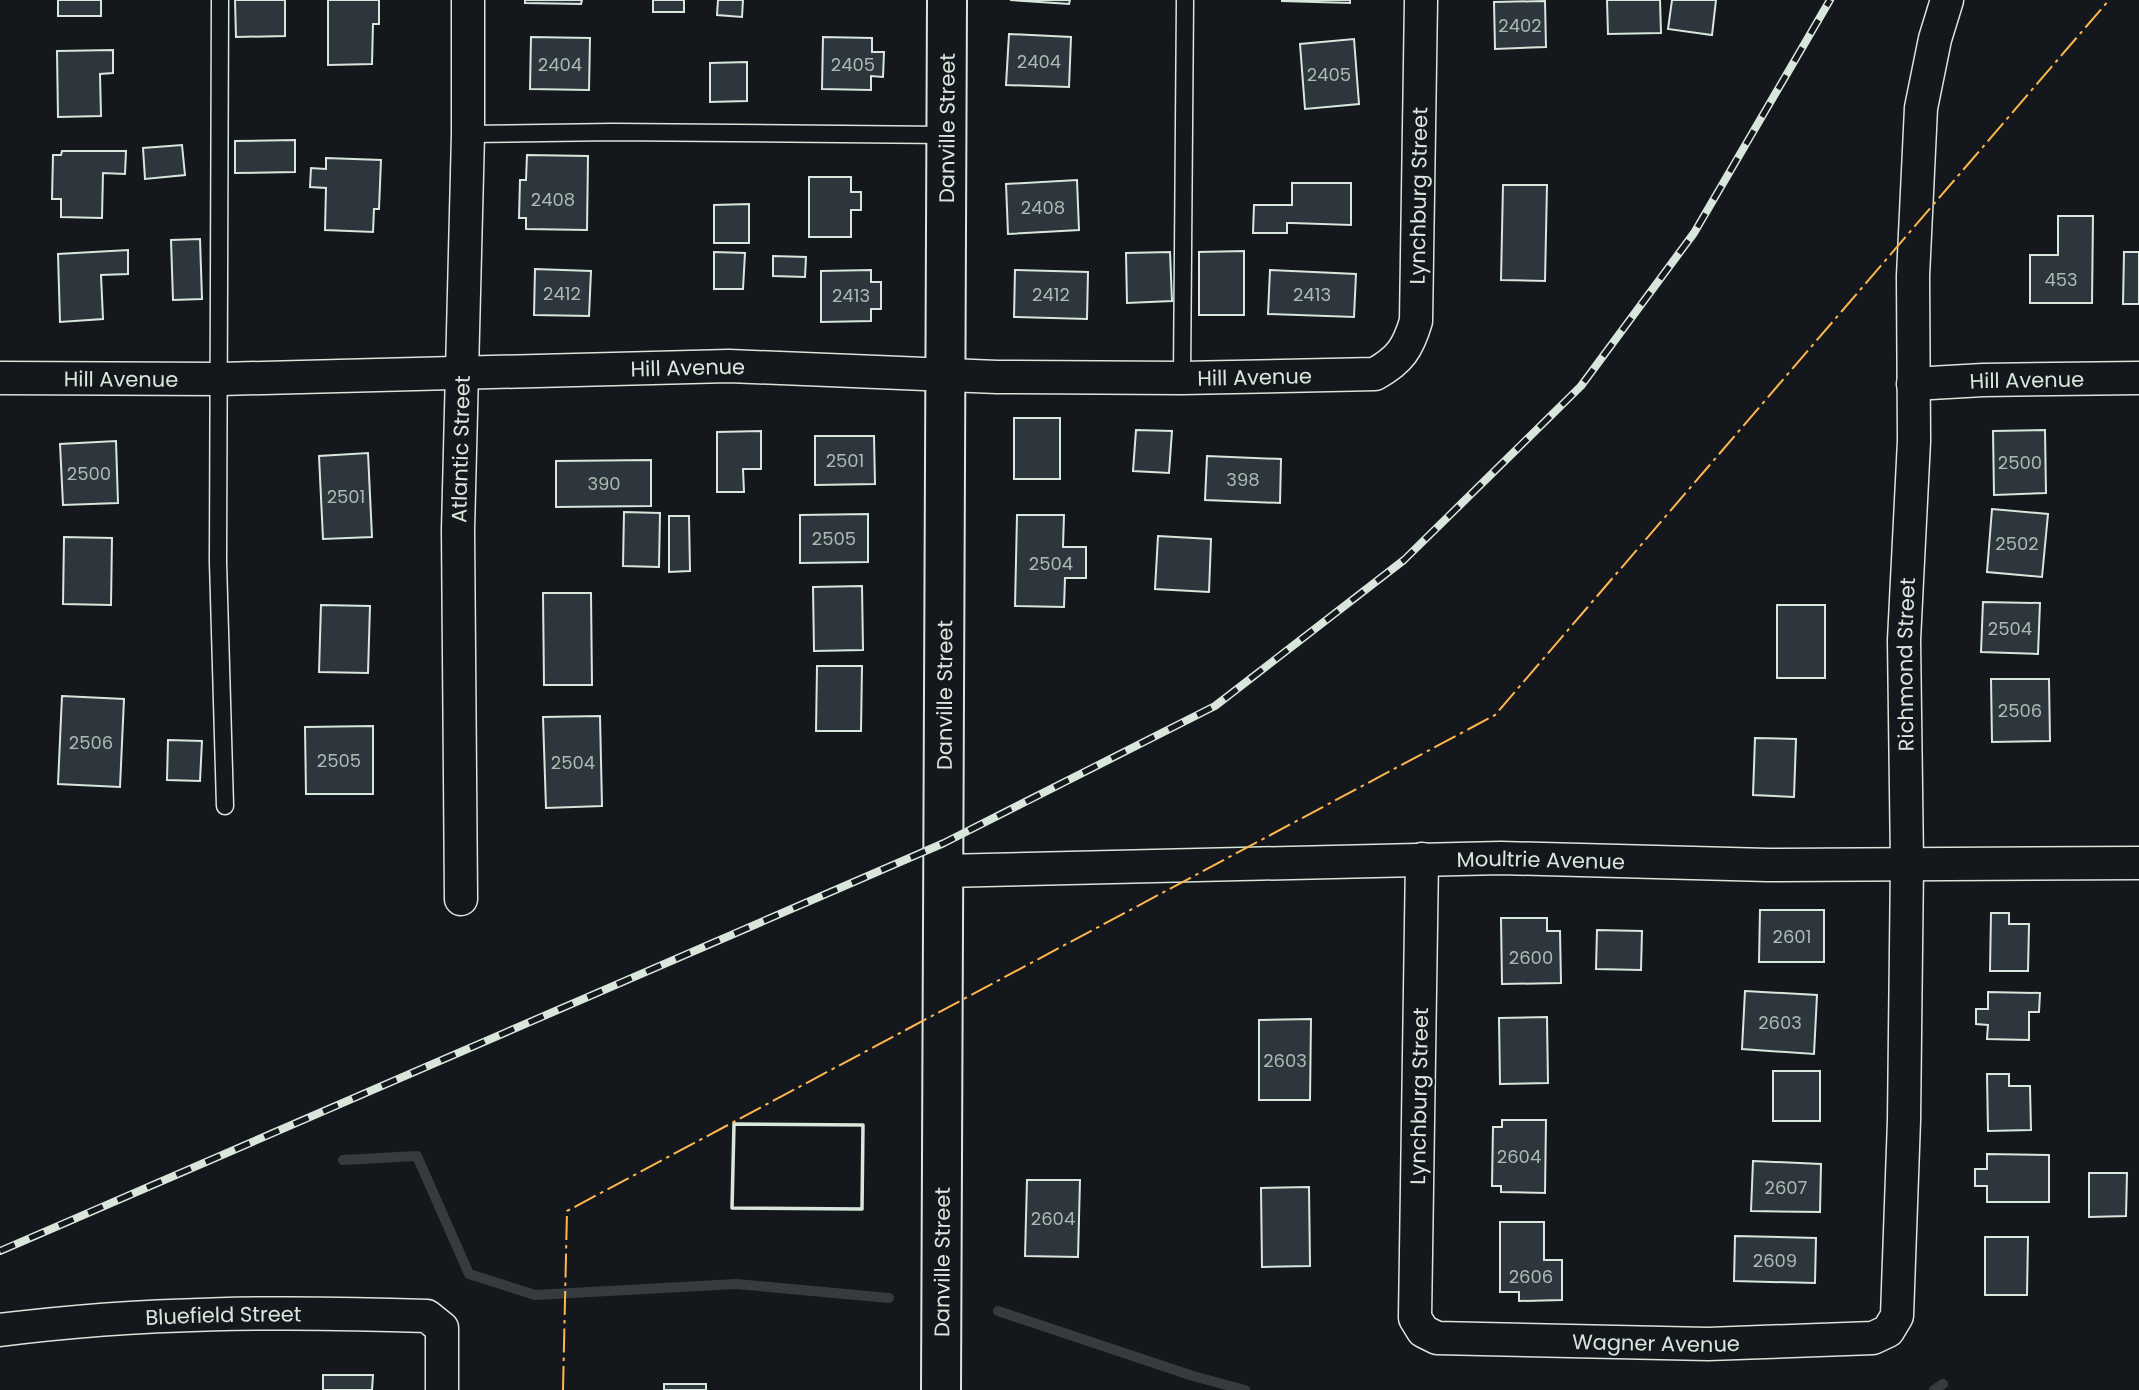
<svg xmlns="http://www.w3.org/2000/svg" width="2139" height="1390" viewBox="0 0 2139 1390" font-family="Poppins,sans-serif">
<style>
.lines{fill:none;stroke-linecap:round;stroke-linejoin:round}
.stream{stroke:#363b3e;stroke-width:10}
.building{fill:#2c363c;stroke:#d8e6dc;stroke-width:2}
.service-casing{stroke:#d8e6dc;stroke-width:19}
.minor-casing{stroke:#d8e6dc;stroke-width:35}
.tertiary-casing{stroke:#d8e6dc;stroke-width:42}
.service{stroke:#14181c;stroke-width:16}
.minor{stroke:#14181c;stroke-width:32}
.tertiary{stroke:#14181c;stroke-width:38}
.rail-casing{stroke:#d8e6dc;stroke-width:8}
.rail{stroke:#14181c;stroke-width:5;stroke-dasharray:16;stroke-linecap:butt}
.wall{stroke:#d8e6dc;stroke-width:3.5}
.power{stroke:#ffb74d;stroke-width:2;stroke-dasharray:24 5 3.5 5;stroke-linecap:butt}
.labels{text-anchor:middle;dominant-baseline:central;stroke-width:5;stroke-linejoin:round;paint-order:stroke}
.number-label{font-size:18px;fill:#adbab4}
.street-label{font-size:21px;fill:#d8e6dc;stroke:#14181c}
</style>
<rect width="100%" height="100%" fill="#14181c"/>
<g class="lines">
<!-- stream -->
<path class="stream" d="M343 1160 417 1156 469 1274 535 1295 736 1284 889 1298
M998 1311 1193 1376 1245 1390
M1934 1390 1943 1384"/>
</g>
<!-- building -->
<path class="building" d="M58 0H101V16H58Z
M235 0H285V36L236 37Z
M328 0H379V24H373L372 64 328 65Z
M525 0H582L581 4 525 3Z
M653 0H684V12H653Z
M718 0H743L742 17 717 15Z
M1010 0H1070L1069 4Z
M1282 0H1350V3L1282 1Z
M1607 0H1660L1661 33 1608 34Z
M1672 0H1716L1712 35 1668 29Z
M1545 1 1546 47 1495 49 1494 2Z
M1009 34 1071 37 1069 87 1006 85Z
M531 37 590 38 589 90 530 89Z
M823 37 872 38V52H884L883 77 871 76V90L822 89Z
M1354 39 1359 104 1305 109 1300 44Z
M113 50V73L100 74 101 116 58 117 57 51Z
M747 62V101L710 102V63Z
M295 140V172L235 173V141Z
M182 145 185 175 145 179 143 148Z
M62 151H126L125 174 103 173 102 218 61 217V199H52L53 155H61Z
M527 155 588 156 587 230 526 229V218H519L520 180H526Z
M326 158 381 160 379 209H374L373 232 325 230 326 188 310 187 311 168 326 169Z
M809 177H851V192H861V210H851V237H809Z
M1077 180 1079 230 1008 234 1006 184Z
M1292 183H1351V225L1292 223H1287V233H1253L1254 205H1292Z
M1503 185H1547L1545 281 1501 280Z
M749 204V243H714V205Z
M2058 216H2093L2092 303H2030V255H2058Z
M200 239 202 299 173 300 171 240Z
M128 250V274L101 275 103 319 60 322 58 254Z
M1244 251V315H1199V252Z
M714 252 745 253 743 289H714Z
M1170 252 1172 301 1127 303 1126 253Z
M2124 252H2139V304H2123Z
M773 256 806 257 805 277 773 276Z
M535 269 591 271 589 316 534 315Z
M871 270V282H881V309H871V321L821 322V271Z
M1015 270 1088 272 1087 319 1014 317Z
M1270 270 1356 274 1354 317 1268 314Z
M1014 418H1060V479H1014Z
M1136 430 1172 431 1169 473 1133 471Z
M2045 430 2046 493 1994 495 1993 431Z
M761 431V469H743L744 492H717V432Z
M815 436H874L875 484 815 485Z
M116 441 118 503 63 505 60 444Z
M368 453 372 537 323 539 319 456Z
M1207 456 1281 459 1280 503 1205 500Z
M651 460V506L556 507V461Z
M1992 509 2048 514 2042 577 1987 572Z
M624 512 660 513 659 567 623 566Z
M868 514V562L800 563V515Z
M1017 515H1064L1063 547H1086V578H1065L1064 607 1015 606Z
M669 516H689L690 571 669 572Z
M1158 536 1211 539 1209 592 1155 589Z
M64 537 112 538 111 605 63 604Z
M862 586 863 650 814 651 813 587Z
M543 593H591L592 685H544Z
M1983 602 2040 603 2038 654 1981 652Z
M321 605 370 606 368 673 319 672Z
M1777 605H1825V678H1777Z
M817 666H862L861 731H816Z
M1991 679H2049L2050 741 1992 742Z
M62 696 124 699 120 787 58 784Z
M600 716 602 806 546 808 543 717Z
M373 726V794H306L305 727Z
M1755 738 1796 739 1794 797 1753 795Z
M168 740 202 741 200 781 167 780Z
M1760 910H1824V962H1759Z
M1991 913H2009V924H2029L2028 971H1990Z
M1501 918H1547V931H1560L1561 983 1502 984Z
M1597 930 1642 931 1641 970 1596 969Z
M1745 991 1817 995 1814 1054 1742 1049Z
M1988 992 2040 993 2039 1012H2029V1040L1987 1039 1988 1025 1976 1024V1009H1988Z
M1547 1017 1548 1083 1500 1084 1499 1018Z
M1311 1019 1310 1100H1259V1020Z
M1773 1071H1820V1121H1773Z
M1987 1074H2009V1086H2030L2031 1130 1988 1131Z
M1502 1120H1546L1545 1193 1501 1192V1186H1492L1493 1127H1502Z
M1987 1154 2049 1155V1202H1987V1186H1975V1169H1987Z
M1753 1161 1821 1164 1820 1212 1751 1211Z
M2089 1173H2127L2126 1216 2089 1217Z
M1027 1180H1080L1078 1257 1025 1256Z
M1309 1187 1310 1266 1262 1267 1261 1188Z
M1500 1222H1544V1260H1562V1300L1519 1301V1292H1500Z
M1735 1236 1816 1238 1815 1283 1734 1281Z
M1985 1237H2028L2027 1295H1985Z
M323 1375H373L372 1390H323Z
M664 1384H706V1390H664Z"/>
<g class="lines">
<defs>
<path id="service" d="M220 0 218 562 225 806
M468 134 613 132 946 135
M1182 378 1185 0"/>
<g id="minor">
<path id="s1" d="M0 378 220 379 729 366 997 377 1182 378 1375 374C1400 360 1408 348 1416 321L1421 0"/>
<path id="s2" d="M1913 384 1983 380 2139 378"/>
<path id="s3" d="M1422 859 1415 1318 1423 1331 1437 1338 1708 1344 1873 1338 1888 1331 1897 1316 1904 1120 1907 863 1904 640 1914 441 1913 276 1921 108 1935 39 1947 0"/>
<path id="s4" d="M943 871 1501 858 1768 865 2139 863"/>
<path id="s5" d="M461 899 458 530 468 134V0"/>
<path id="s6" d="M0 1330C141 1312 285 1311 427 1316L442 1328V1390"/>
</g>
<g id="tertiary">
<path id="s7" d="M941 1390 947 0"/>
</g>
</defs>
<!-- service casing -->
<use href="#service" class="service-casing"/>
<!-- minor casing -->
<use href="#minor" class="minor-casing"/>
<!-- tertiary casing -->
<use href="#tertiary" class="tertiary-casing"/>
<!-- service -->
<use href="#service" class="service"/>
<!-- minor -->
<use href="#minor" class="minor"/>
<!-- tertiary -->
<use href="#tertiary" class="tertiary"/>
<defs>
<path id="rail" d="M0 1251 944 843 1215 706 1404 560 1581 386 1694 233 1830 0"/>
</defs>
<!-- rail casing -->
<use href="#rail" class="rail-casing"/>
<!-- rail -->
<use href="#rail" class="rail"/>
<!-- wall -->
<path class="wall" d="M734 1124 863 1125 862 1209 732 1208Z"/>
<!-- power -->
<path class="power" d="M563 1390 567 1211 1495 715 2109 0"/>
</g>
<g class="labels">
<!-- number labels -->
<g class="number-label">
<text x="1520" y="25">2402</text>
<text x="1039" y="61">2404</text>
<text x="560" y="64">2404</text>
<text x="853" y="64">2405</text>
<text x="1329" y="74">2405</text>
<text x="553" y="199">2408</text>
<text x="1043" y="207">2408</text>
<text x="2061" y="279">453</text>
<text x="562" y="293">2412</text>
<text x="1051" y="294">2412</text>
<text x="1312" y="294">2413</text>
<text x="851" y="295">2413</text>
<text x="845" y="460">2501</text>
<text x="2020" y="462">2500</text>
<text x="89" y="473">2500</text>
<text x="1243" y="479">398</text>
<text x="604" y="483">390</text>
<text x="346" y="496">2501</text>
<text x="834" y="538">2505</text>
<text x="2017" y="543">2502</text>
<text x="1051" y="563">2504</text>
<text x="2010" y="628">2504</text>
<text x="2020" y="710">2506</text>
<text x="91" y="742">2506</text>
<text x="339" y="760">2505</text>
<text x="573" y="762">2504</text>
<text x="1792" y="936">2601</text>
<text x="1531" y="957">2600</text>
<text x="1780" y="1022">2603</text>
<text x="1285" y="1060">2603</text>
<text x="1519" y="1156">2604</text>
<text x="1786" y="1187">2607</text>
<text x="1053" y="1218">2604</text>
<text x="1775" y="1260">2609</text>
<text x="1531" y="1276">2606</text>
</g>
<!-- street labels -->
<g class="street-label">
<text stroke="none"><textPath href="#s7" startOffset="1262">Danville Street</textPath></text>
<text stroke="none"><textPath href="#s1" startOffset="1570">Lynchburg Street</textPath></text>
<text stroke="none"><textPath href="#s1" startOffset="688">Hill Avenue</textPath></text>
<text stroke="none"><textPath href="#s1" startOffset="1255">Hill Avenue</textPath></text>
<text stroke="none"><textPath href="#s1" startOffset="121">Hill Avenue</textPath></text>
<text stroke="none"><textPath href="#s2" startOffset="114">Hill Avenue</textPath></text>
<text stroke="none"><textPath href="#s5" startOffset="450">Atlantic Street</textPath></text>
<text stroke="none"><textPath href="#s3" startOffset="1612">Richmond Street</textPath></text>
<text stroke="none"><textPath href="#s7" startOffset="695">Danville Street</textPath></text>
<text stroke="none"><textPath href="#s4" startOffset="598">Moultrie Avenue</textPath></text>
<text transform="translate(1419 1096) rotate(-89)">Lynchburg Street</text>
<text stroke="none"><textPath href="#s7" startOffset="128">Danville Street</textPath></text>
<text stroke="none"><textPath href="#s6" startOffset="224">Bluefield Street</textPath></text>
<text stroke="none"><textPath href="#s3" startOffset="709">Wagner Avenue</textPath></text>
</g>
</g>
</svg>
